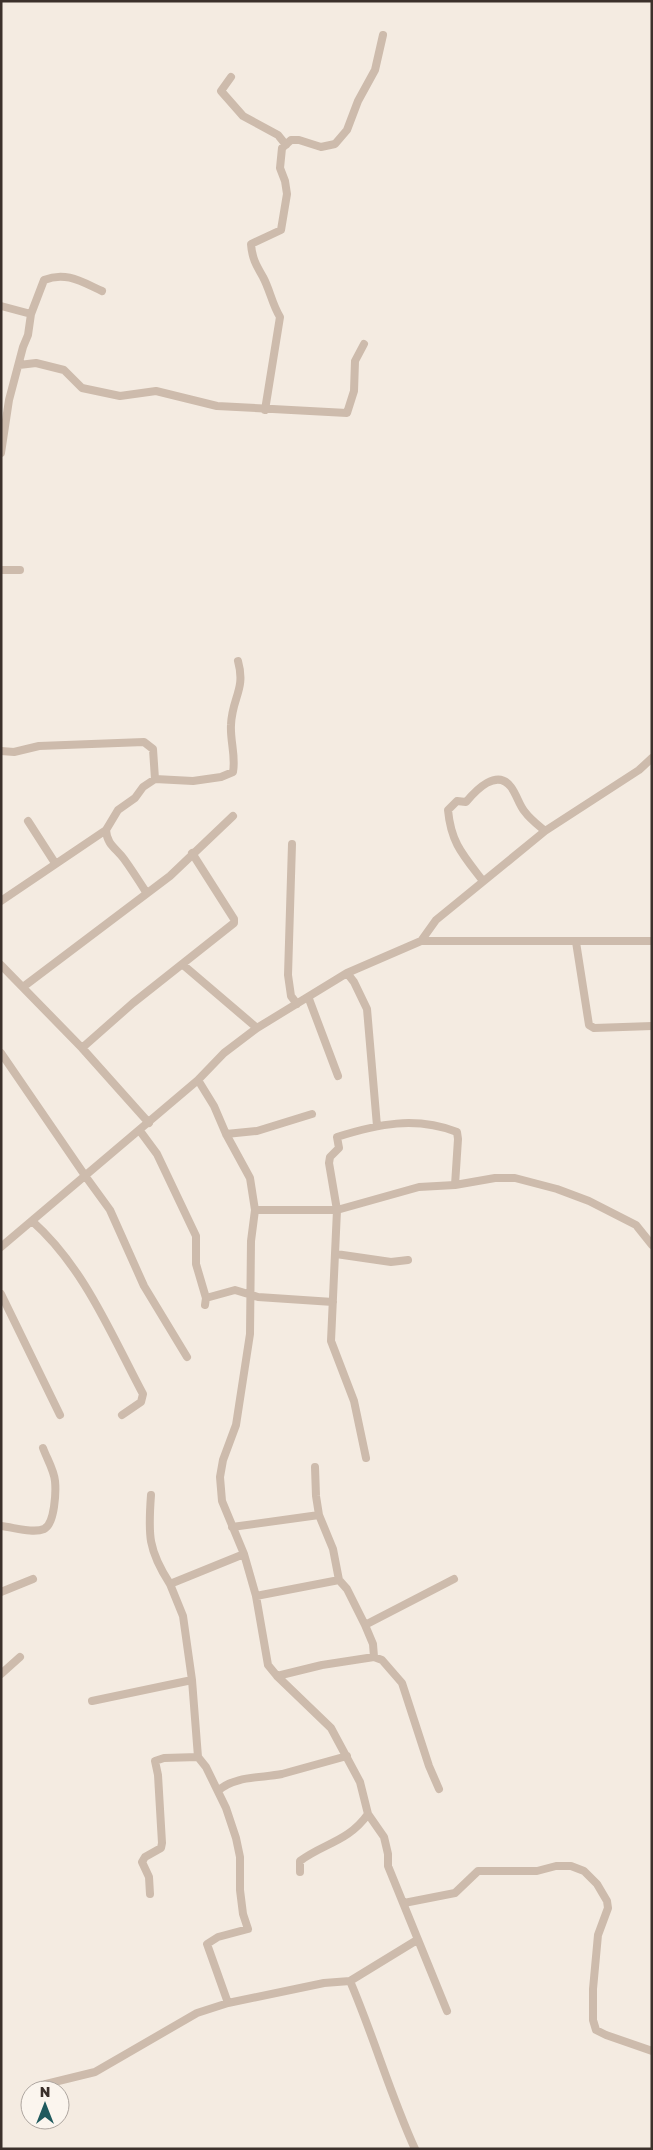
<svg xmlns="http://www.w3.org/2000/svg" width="653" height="2150" viewBox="0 0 653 2150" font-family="'Golos Text',sans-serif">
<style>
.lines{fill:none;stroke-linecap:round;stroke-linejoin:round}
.street{stroke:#cdbbac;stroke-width:8}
</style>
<rect width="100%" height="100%" fill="#f4ebe1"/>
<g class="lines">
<!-- street -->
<path class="street" d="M231 77 221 91 243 116 278 135 286 145
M1 306 31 314
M19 365 36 363 64 370 82 388 120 396 156 391 217 406 347 413 354 391 355 361 364 344
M265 410 280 317C272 304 270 290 263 277 256 265 252 258 251 244L281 230 287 194 285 181 280 168 282 148 291 140H299L321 147 335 144 347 130 358 101 375 70 383 35
M1 453 9 400 23 347 28 335 31 314 44 280C66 271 82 282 102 291
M1 570H20
M1 751 14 752 39 746 144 742 153 749 155 779
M28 821 55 863
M106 830C107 845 116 848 124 859 132 870 139 881 146 892
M292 844 288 975 291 996 297 1004
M483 881C463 855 451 843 448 810L457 801 466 802C476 790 497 768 511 787 517 795 519 805 525 812 530 819 538 825 545 831
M1 901 106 830 118 810 135 798 143 787 155 779 193 781 221 777 233 772C236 756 230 741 231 725 232 697 246 690 238 661
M421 941 436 920 545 831 639 770 652 758
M576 942 589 1025 594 1028 652 1026
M182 964 257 1028
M1 965 82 1048 149 1123
M347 973 354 982 367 1009 377 1126
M23 987 170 876 233 816
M309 999 338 1076
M82 1048 133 1003 234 923V919L192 853
M1 1053 86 1177 110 1210 144 1286 187 1357
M198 1080 214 1106 226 1134 250 1178 255 1210 251 1241 250 1334 236 1425 223 1460 220 1477 222 1501 244 1554 256 1596 268 1665 277 1676 331 1728 360 1782 368 1814 384 1837 388 1854V1866L447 2011
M140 1131 157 1154 196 1236V1264L206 1298 205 1305
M226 1134 257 1131 312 1114
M255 1210H337L419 1187 455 1185 495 1178H515L557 1189 589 1201 636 1225 652 1245
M32 1221C84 1267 111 1334 143 1394L141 1402 122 1415
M1 1247 198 1080 224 1053 257 1028 347 973 421 941H652
M336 1254 391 1262 408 1260
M1 1294 60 1415
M206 1298 235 1290 258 1297 333 1302
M366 1458 354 1401 331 1341 337 1210 329 1163 330 1157 339 1148 337 1137C378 1124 415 1116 457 1132L458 1139 455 1185
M315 1467 316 1496 319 1515 333 1549 339 1580 347 1589 365 1625 373 1644 374 1657
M151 1495C148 1535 148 1550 170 1584L244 1554
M1 1526C13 1527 33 1534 44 1529 55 1524 56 1491 55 1481 54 1470 47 1459 43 1448
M232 1527 319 1515
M170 1584 183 1616 192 1680 198 1757 206 1767 226 1808 236 1838 240 1857V1890L243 1914 248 1929 218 1937 207 1944 228 2003
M1 1592 33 1579
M256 1596 339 1580
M365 1625 454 1579
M1 1674 20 1657
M277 1676 322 1665 374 1657 382 1660 402 1683 429 1766 439 1789
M92 1701 192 1680
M218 1791C233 1776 262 1778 282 1774 304 1768 325 1762 347 1756
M300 1872V1861C324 1843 348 1842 368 1814
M150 1894 149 1877 142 1862 145 1857 161 1848 162 1843 158 1775 155 1761 164 1758 198 1757
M404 1903 455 1893 478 1871H537L556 1866H571L584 1871 597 1884 607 1901 608 1908 598 1935 593 1989V2020L596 2030 606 2035 652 2051
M350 1981C374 2037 390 2094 415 2149
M46 2084 95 2072 197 2013 228 2003 324 1983 350 1981 417 1940"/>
</g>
<!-- border -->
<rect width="653" height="2150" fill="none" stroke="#3b302b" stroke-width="5"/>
<!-- north arrow -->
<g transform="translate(45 2105)"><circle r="24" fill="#fbf5ee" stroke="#aea6a0"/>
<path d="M0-4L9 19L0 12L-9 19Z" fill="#1f5a5e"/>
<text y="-8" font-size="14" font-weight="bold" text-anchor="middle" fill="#3b302b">N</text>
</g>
</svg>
